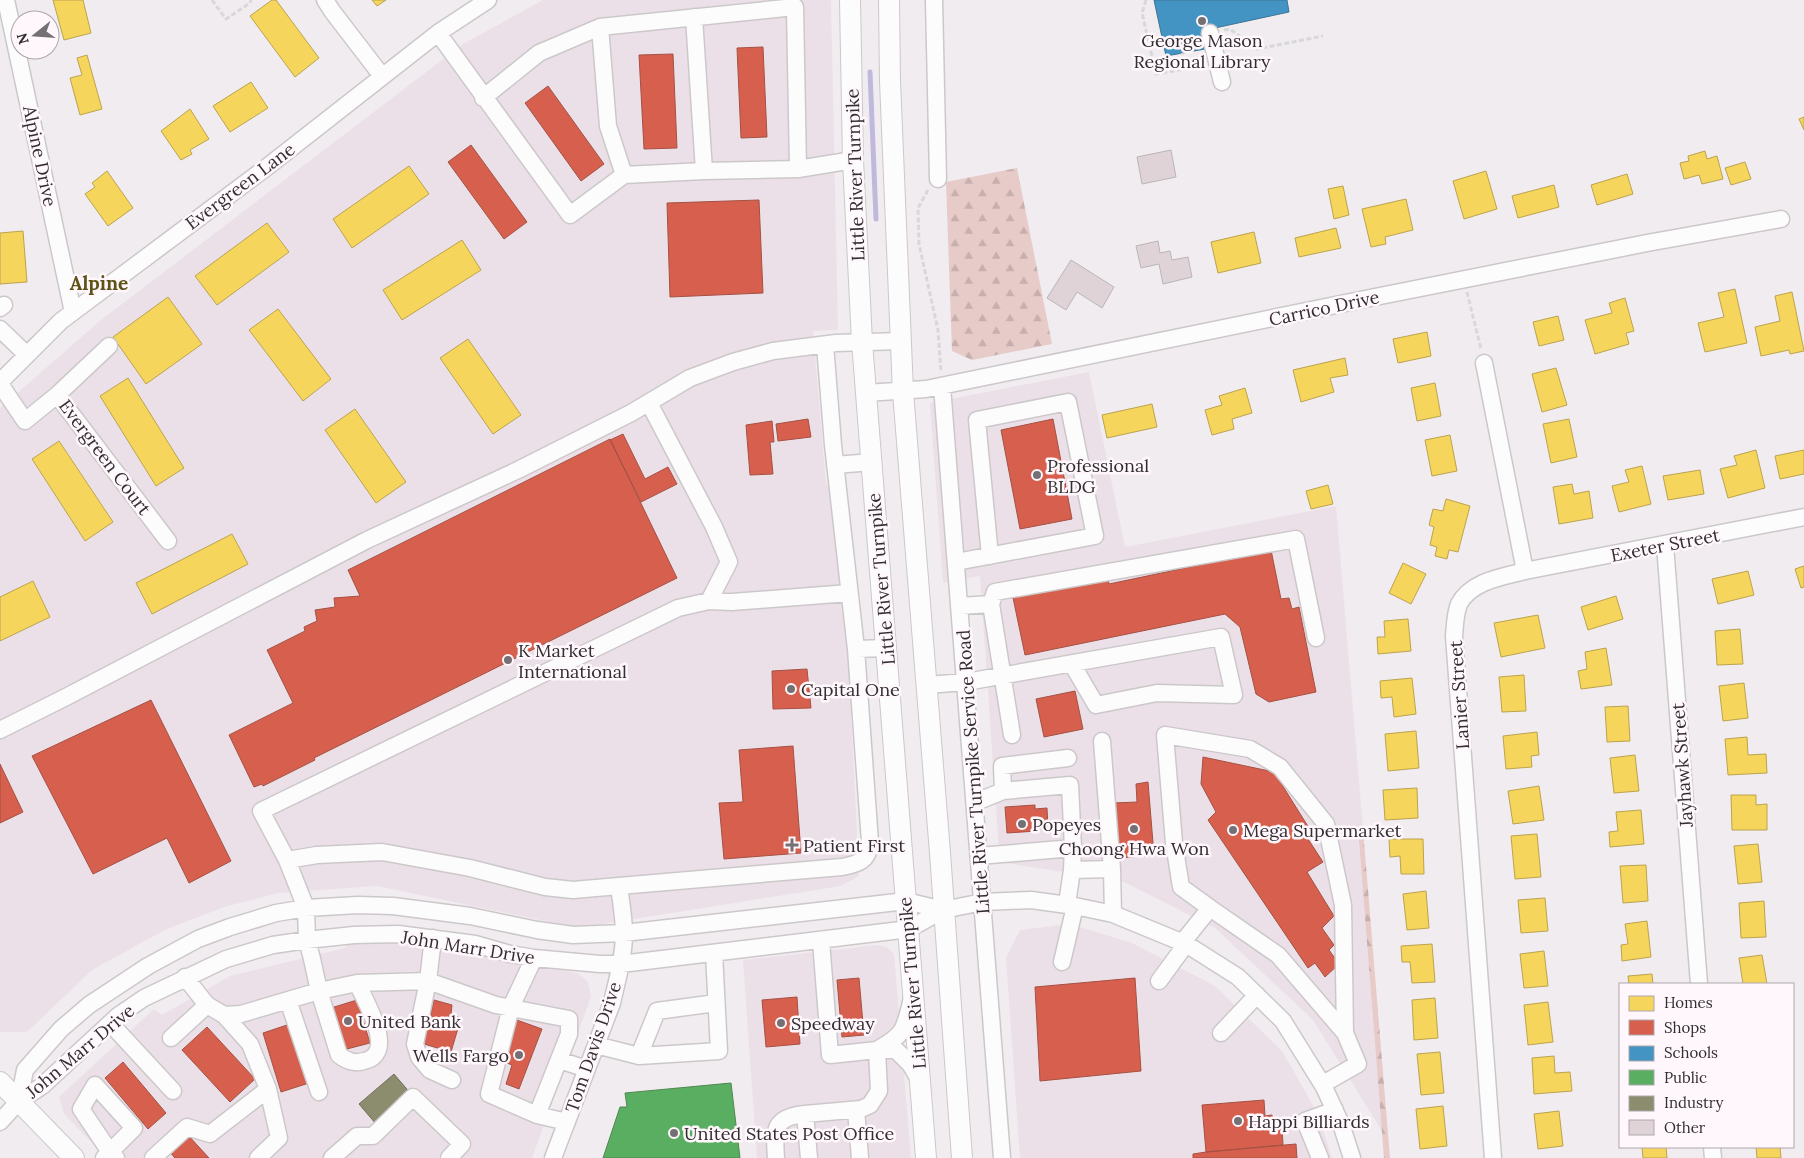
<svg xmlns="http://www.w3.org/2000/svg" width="1804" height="1158" viewBox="0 0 1804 1158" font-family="Lora,serif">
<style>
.built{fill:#ece0e8}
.forest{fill:url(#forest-firs)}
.homes{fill:#f6d55c;stroke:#bba34f}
.shops{fill:#d6604d;stroke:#a45144}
.schools{fill:#4393c3;stroke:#3e7597}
.public{fill:#5aae61;stroke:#4e8852}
.industry{fill:#8c8c6e;stroke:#71705b}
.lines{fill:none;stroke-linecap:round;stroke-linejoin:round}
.stream{stroke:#bfb9db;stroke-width:5}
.building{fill:#e0d3d7;stroke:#b9b6b7}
.minor-casing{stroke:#ccc8ca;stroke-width:19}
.major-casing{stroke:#ccc8ca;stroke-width:22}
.path{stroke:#d8d8d8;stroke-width:3;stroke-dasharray:5 2.5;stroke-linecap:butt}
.minor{stroke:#fdfcfd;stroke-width:16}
.major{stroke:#fdfcfd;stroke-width:20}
.poi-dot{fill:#747073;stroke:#fff7fc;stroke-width:2}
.labels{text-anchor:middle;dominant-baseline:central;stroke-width:5;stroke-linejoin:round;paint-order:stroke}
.poi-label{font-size:18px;fill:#312e30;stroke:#fff7fc;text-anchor:start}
.street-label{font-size:18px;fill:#312e30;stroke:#fff7fc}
.neighbourhood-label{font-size:19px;font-weight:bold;fill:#5e5316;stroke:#fff7fc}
</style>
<defs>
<pattern id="forest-firs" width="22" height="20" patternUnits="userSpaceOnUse" patternTransform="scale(1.25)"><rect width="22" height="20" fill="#e7cbc9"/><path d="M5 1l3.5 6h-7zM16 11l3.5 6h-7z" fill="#c7afad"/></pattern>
</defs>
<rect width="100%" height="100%" fill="#f1ecef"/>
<!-- built -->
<path class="built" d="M543 0H831L838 330 813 331 826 485H843L847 628 859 876 841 886 578 928 377 886 278 893 224 907 165 930 92 970 27 1032H0V408L101 320 463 44Z
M1089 372 1125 547 1336 506 1363 829 1358 830 1382 1131 1313 1020 1215 928 1122 881 1005 863 999 851 980 576 943 583 930 403Z
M1070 924 1132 943 1215 986 1282 1051 1318 1114 1332 1158H1020L1006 958 1020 930Z
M352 939 430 941 577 973 588 982 591 997 532 1158H107L64 1114 59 1097 154 1009 162 1015 230 976 345 948Z
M878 945 888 948 894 954 911 1158H757L743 960Z"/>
<!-- forest -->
<path class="forest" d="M1017 168 1052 344 972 360 952 351 946 182Z
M1358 829H1363L1390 1158H1384Z"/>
<!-- homes -->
<path class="homes" d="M53 0H83L91 33 64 40Z
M272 0H276L319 58 295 77 250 16Z
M372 0H386L377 6Z
M87 55 102 109 80 115 70 78 82 75 77 58Z
M251 82 268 108 230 132 213 106Z
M190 109 209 139 190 150 192 154 181 160 161 131Z
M1804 117V130L1799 119Z
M1705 151 1707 159 1717 156 1723 179 1702 184 1699 175 1684 179 1680 163 1689 161 1688 156Z
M1745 162 1751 179 1731 185 1725 168Z
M409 166 429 194 352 248 333 219Z
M107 171 133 208 108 226 85 194 95 187 92 183Z
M1486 171 1497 209 1464 219 1453 181Z
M1627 174 1633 194 1597 205 1591 185Z
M1554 185 1559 207 1518 218 1512 196Z
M1343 186 1349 215 1334 219 1328 189Z
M1406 199 1413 230 1385 237 1386 244 1371 247 1362 209Z
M267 223 289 252 217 305 195 276Z
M1336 228 1341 248 1299 257 1295 238Z
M23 231 27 282 0 284V233Z
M1254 232 1261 263 1218 273 1211 242Z
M462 240 481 270 402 320 383 290Z
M1735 289 1747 343 1705 352 1698 323 1724 317 1718 293Z
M1792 292 1804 351 1790 354 1789 350 1761 356 1755 327 1780 321 1775 296Z
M168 297 202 344 146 384 113 337Z
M1625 298 1634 331 1626 333 1629 344 1595 354 1585 320 1612 313 1609 303Z
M278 309 331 379 303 401 249 330Z
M1558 316 1564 340 1539 346 1533 322Z
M1427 332 1431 356 1398 363 1393 339Z
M468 339 521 415 493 434 440 358Z
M1345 358 1348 375 1330 378 1334 392 1301 402 1293 370Z
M1556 368 1567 405 1542 412 1532 374Z
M128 378 184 468 156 486 100 396Z
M1435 383 1441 416 1417 421 1411 388Z
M1245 388 1252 413 1232 419 1234 429 1212 435 1205 410 1222 405 1219 396Z
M1152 404 1157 427 1107 438 1102 415Z
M355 409 406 482 376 503 325 430Z
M1569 419 1577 457 1551 463 1543 424Z
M1450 435 1457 471 1432 476 1425 440Z
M59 441 113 522 85 541 32 459Z
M1756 450 1765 488 1728 498 1720 469 1737 465 1734 456Z
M1804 450V474L1780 479 1775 456Z
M1642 466 1651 504 1619 512 1612 486 1629 482 1625 470Z
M1700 470 1704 494 1668 500 1663 476Z
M1572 484 1574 494 1589 491 1593 518 1559 524 1553 487Z
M1328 485 1333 504 1311 509 1306 491Z
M1446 499 1470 506 1458 552 1449 550 1447 559 1435 556 1437 547 1430 545 1434 527 1429 525 1433 509 1443 511Z
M232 534 248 564 152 614 136 583Z
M1403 563 1426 574 1411 604 1389 593Z
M1804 566V587L1801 588 1795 569Z
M1748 571 1754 595 1718 604 1712 579Z
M33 581 50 617 0 641V597Z
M1616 596 1623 619 1588 630 1581 607Z
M1538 615 1545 648 1501 657 1494 623Z
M1408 619 1411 651 1378 654 1377 637H1385L1384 621Z
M1740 629 1743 664 1717 665 1715 631Z
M1606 648 1612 685 1581 689 1578 671 1587 669 1585 652Z
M1524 675 1526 711 1502 712 1499 677Z
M1412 678 1416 714 1394 717 1392 697 1381 698 1380 681Z
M1744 683 1748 718 1723 721 1719 686Z
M1628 706 1630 741 1607 742 1605 707Z
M1416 731 1419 768 1388 771 1385 734Z
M1537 732 1539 755 1531 756 1532 767 1506 769 1503 736Z
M1747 737 1748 755 1766 754 1767 773 1728 775 1725 739Z
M1635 755 1639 791 1614 793 1610 758Z
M1539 786 1544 820 1513 824 1508 791Z
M1417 788 1418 818 1385 820 1383 790Z
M1731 795H1756V805L1767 804V830H1732Z
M1641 810 1644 844 1610 847 1609 832 1618 831 1616 812Z
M1537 834 1541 877 1515 879 1511 836Z
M1389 839H1423L1424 874H1401L1400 856 1390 857Z
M1758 844 1762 882 1738 884 1734 846Z
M1646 865 1648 901 1623 903 1620 866Z
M1426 891 1429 928 1407 930 1403 894Z
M1545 898 1548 931 1521 933 1518 900Z
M1764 901 1766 937 1741 938 1739 903Z
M1647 921 1651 957 1622 961 1621 945 1628 944 1625 924Z
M1432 944 1435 982 1412 983 1410 962H1402L1401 946Z
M1544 951 1548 986 1524 988 1520 954Z
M1762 955 1767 984H1743L1739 958Z
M1652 974 1653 984H1629L1628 976Z
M1435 998 1438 1038 1414 1040 1412 1000Z
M1548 1002 1553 1042 1528 1045 1524 1005Z
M1440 1052 1444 1093 1421 1095 1417 1054Z
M1554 1056 1555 1073 1570 1072 1572 1091 1534 1094 1532 1058Z
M1443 1106 1447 1146 1420 1149 1416 1109Z
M1559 1111 1563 1146 1538 1149 1534 1114Z
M1642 1147H1666L1667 1158H1643Z
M1756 1147H1780L1781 1158H1757Z"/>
<!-- shops -->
<path class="shops" d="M763 47 767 137 741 138 737 48Z
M673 54 677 148 644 149 639 55Z
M548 86 604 164 581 181 525 103Z
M471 145 527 222 504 239 448 162Z
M759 200 763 293 670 297 667 203Z
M808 419 811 437 778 441 776 424Z
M1053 419 1072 519 1020 529 1001 430Z
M772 421 774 442H770L773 474 750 475 746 425Z
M623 434 645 479 668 467 677 484 641 502 610 440Z
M610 439 677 578 314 758 315 760 263 786 262 784 254 787 229 735 293 703 267 650 305 631 304 627 317 621 315 610 335 607 334 598 360 596 348 570Z
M1271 550 1281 599 1289 598 1292 609 1299 607 1316 692 1269 702 1256 694 1240 627 1225 614 1025 655 1012 593 1107 574 1109 584Z
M807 669 811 708 773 709 772 671Z
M1075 691 1083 729 1044 737 1036 699Z
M151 700 231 861 189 883 167 838 93 874 32 756Z
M793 746 801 853 724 859 719 803 743 802 739 750Z
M1203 757 1274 772 1314 836 1308 839 1323 862 1307 872 1334 916 1322 928 1334 945 1329 950 1339 964 1325 977 1315 963 1308 968 1208 820 1216 812 1201 784Z
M0 764 23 812 0 823Z
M1148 782 1154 855 1118 858 1113 803 1137 802 1136 784Z
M1035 805V809L1047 808 1048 828H1037V831L1007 833 1005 807Z
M859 978 864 1035 842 1037 837 980Z
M1135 978 1141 1071 1040 1081 1035 987Z
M797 997 800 1044 766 1047 762 1000Z
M357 1000 370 1043 343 1050 331 1008Z
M434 1000 452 1005 451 1014 461 1018 451 1052 424 1044Z
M514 1019 542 1029 519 1089 506 1084 512 1065 507 1063 510 1057 502 1054Z
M290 1024 309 1083 281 1092 263 1033Z
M207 1027 255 1079 230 1102 182 1050Z
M123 1062 166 1113 148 1129 105 1078Z
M1264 1100 1265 1116 1272 1115 1274 1127 1282 1126 1283 1145 1206 1152 1202 1105Z
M187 1134 209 1158H175L168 1150Z
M1296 1144 1297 1158H1193V1154L1206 1152Z"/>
<!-- schools -->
<path class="schools" d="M1154 0H1287L1289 12 1201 31 1205 49 1166 56Z"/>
<!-- public -->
<path class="public" d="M731 1083 740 1158H603L620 1107H627L625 1093Z"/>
<!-- industry -->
<path class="industry" d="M394 1074 411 1094 376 1124 359 1104Z"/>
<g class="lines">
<!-- stream -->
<path class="stream" d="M870 72 876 219"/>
</g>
<!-- building -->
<path class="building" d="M1171 150 1176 177 1142 184 1137 157Z
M1158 241 1160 253 1170 251 1172 260 1188 257 1192 277 1163 284 1159 264 1141 268 1136 246Z
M1071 260 1114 287 1102 308 1077 292 1066 310 1047 298Z"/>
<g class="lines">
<defs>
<path id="minor" d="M6 0 73 312
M325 0 332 11 382 76
M934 0 938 179
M694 17 704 171
M600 27 608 126 624 175
M438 33 570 215 624 175 704 171 798 169 853 160
M1210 33 1222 82
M483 98 539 53 600 27 795 7 798 169
M0 308 4 305
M0 329 27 355
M1484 363 1525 571
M0 382 61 321 73 312 267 167 438 33 488 0
M0 384 25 421 57 395 168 541
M942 386 1002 1158
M866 393 926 389 1370 298 1647 243 1781 219
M57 395 109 346
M649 403 714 527 729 562 709 601
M835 465 872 462
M1665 545 1699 984
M956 562 1095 536 1068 402 977 420 990 556
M991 604 995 592 1296 539 1316 638
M960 606 991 604 1012 735
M856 649 886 648
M926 685 966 682 1221 637 1234 695 1157 693 1096 705 1072 664
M0 730 66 697 367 540 518 470 631 413 690 378 733 362 773 351 836 343 901 341
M1102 741 1112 869 1113 914
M1003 791 1002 766 1068 758
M976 802 1003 791 1070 785 1073 848 979 856
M287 860 306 908 307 940 312 959 319 991 339 1055C347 1061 354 1064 364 1061 398 1054 365 1001 357 983
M1072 870 1112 869
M619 886 842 867C858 864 869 861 870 842L856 649 833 445 825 345
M1067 904 1072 870 1073 848
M1210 908 1181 887 1174 843 1165 735 1250 749 1280 767 1326 824 1343 905 1345 1033
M433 938 428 981 415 1044 419 1057 430 1070 452 1080
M821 941 830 1055 877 1050H896L910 1064 920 1081
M1182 943 1210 908 1278 955 1345 1033 1358 1064 1323 1084
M534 958 511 1007 489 1094 537 1115
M1062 962 1075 906
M185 977 207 1005 224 1015 241 1014 319 991 357 983 428 981 496 1005 569 1019V1034L537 1115 567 1122
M1159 981 1186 944
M288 1000 319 1092
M224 1015 250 1044 268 1089
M110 1023 173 1091
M1221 1033 1257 995
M171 1038 207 1005
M596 1045 639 1056 719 1051 714 953
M877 1050C903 1035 904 1032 911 1002
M639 1056 657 1011 716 1003
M559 1060 587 1069
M19 1101 25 1070 61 1029 89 1005 148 966 198 939 230 927 276 913 306 908 358 905 393 906 470 916 537 930 573 935 624 933 906 901 943 910
M856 1110 860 1158
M0 1122 19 1101 42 1086 119 1015 144 998 226 959 273 945 307 940 354 935 398 934 475 944 510 954 534 958 600 964H621L909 929 943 910 983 902 1031 900 1075 906 1113 914 1186 944 1238 977 1283 1021 1324 1087 1341 1124 1352 1158
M1712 1147 1713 1158
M104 1158 134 1128 95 1085 81 1109 110 1152 116 1158
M153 1158 187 1127 210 1134 268 1089 279 1138 258 1158
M332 1158 357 1136H373L413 1097 462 1144 449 1158
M553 1158 612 1003C617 980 624 957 624 933 624 918 621 902 619 886L573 890 545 887 470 868 382 852 317 855 287 860 261 811 678 608 709 601 732 602 849 593
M776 1158C774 1130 773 1117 805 1114
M809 1158 805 1114 861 1109 870 1105 879 1091 877 1050
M1320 1158 1305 1121 1335 1110
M1493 1158 1454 636C1455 625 1455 614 1459 604 1471 581 1502 577 1525 571L1804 517"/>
<path id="major" d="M850 0 853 160 862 342 926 1158
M889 0 890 81 903 392 940 853 962 1158
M0 1082 74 1158"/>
</defs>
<!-- minor casing -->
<use href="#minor" class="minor-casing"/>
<!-- major casing -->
<use href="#major" class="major-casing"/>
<!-- path -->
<path class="path" d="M212 0 226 19 250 3 251 0
M1146 0 1142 13 1156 74 1185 69 1182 53
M1224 30 1230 29 1257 49 1323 36
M1185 69 1203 60
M928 190 918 208 919 244 938 330 941 372
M1467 292 1481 349"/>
<!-- minor -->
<use href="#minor" class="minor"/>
<!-- major -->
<use href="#major" class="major"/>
</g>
<!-- markers -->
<g class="poi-dot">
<circle cx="1202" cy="21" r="5"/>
<circle cx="1037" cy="475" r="5"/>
<circle cx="508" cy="660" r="5"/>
<circle cx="791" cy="689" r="5"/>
<circle cx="1022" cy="824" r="5"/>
<circle cx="1134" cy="829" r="5"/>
<circle cx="1233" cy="830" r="5"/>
<path d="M789.5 837.5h5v5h5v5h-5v5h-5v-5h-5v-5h5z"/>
<circle cx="348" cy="1021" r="5"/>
<circle cx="781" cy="1023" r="5"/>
<circle cx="519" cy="1055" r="5"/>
<circle cx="1238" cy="1121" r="5"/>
<circle cx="674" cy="1133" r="5"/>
</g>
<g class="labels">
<!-- poi labels -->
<g class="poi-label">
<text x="1202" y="40" text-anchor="middle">George Mason<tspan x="1202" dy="21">Regional Library</tspan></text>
<text x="1047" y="465">Professional<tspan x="1047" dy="21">BLDG</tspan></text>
<text x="518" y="650">K Market<tspan x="518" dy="21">International</tspan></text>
<text x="801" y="689">Capital One</text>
<text x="1032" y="824">Popeyes</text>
<text x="1243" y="830">Mega Supermarket</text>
<text x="803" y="845">Patient First</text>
<text x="1134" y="848" text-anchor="middle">Choong Hwa Won</text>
<text x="358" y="1021">United Bank</text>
<text x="791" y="1023">Speedway</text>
<text x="509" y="1055" text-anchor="end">Wells Fargo</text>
<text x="1248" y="1121">Happi Billiards</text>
<text x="684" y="1133">United States Post Office</text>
</g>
<!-- street labels -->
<g class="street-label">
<text transform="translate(40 156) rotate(78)">Alpine Drive</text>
<text transform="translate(855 175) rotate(-92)">Little River Turnpike</text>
<text transform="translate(240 186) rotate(-37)">Evergreen Lane</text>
<text transform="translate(1324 308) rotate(-12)">Carrico Drive</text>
<text transform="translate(105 457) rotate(53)">Evergreen Court</text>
<text transform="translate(1665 545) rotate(-11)">Exeter Street</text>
<text transform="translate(881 579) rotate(-95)">Little River Turnpike</text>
<text transform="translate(1459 695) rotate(-94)">Lanier Street</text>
<text transform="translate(1682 765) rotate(-94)">Jayhawk Street</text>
<text transform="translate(973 772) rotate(-94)">Little River Turnpike Service Road</text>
<text transform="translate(468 947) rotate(9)">John Marr Drive</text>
<text transform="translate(912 983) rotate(-95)">Little River Turnpike</text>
<text transform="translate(593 1047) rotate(-71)">Tom Davis Drive</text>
<text transform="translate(80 1051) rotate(-40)">John Marr Drive</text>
</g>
<!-- neighbourhood labels -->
<g class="neighbourhood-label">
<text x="99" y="283">Alpine</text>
</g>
</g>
<!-- legend -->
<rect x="1619" y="983" width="175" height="165" fill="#fff7fc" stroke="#ada7aa"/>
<rect x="1629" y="996" width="25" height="15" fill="#f6d55c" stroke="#ada7aa"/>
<text x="1664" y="1008" font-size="15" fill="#312e30">Homes</text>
<rect x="1629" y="1020" width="25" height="15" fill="#d6604d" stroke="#ada7aa"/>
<text x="1664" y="1033" font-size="15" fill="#312e30">Shops</text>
<rect x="1629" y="1046" width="25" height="15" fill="#4393c3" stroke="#ada7aa"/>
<text x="1664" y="1058" font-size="15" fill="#312e30">Schools</text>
<rect x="1629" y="1070" width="25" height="15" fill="#5aae61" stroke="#ada7aa"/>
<text x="1664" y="1083" font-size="15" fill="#312e30">Public</text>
<rect x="1629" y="1096" width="25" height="15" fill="#8c8c6e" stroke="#ada7aa"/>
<text x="1664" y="1108" font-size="15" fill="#312e30">Industry</text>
<rect x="1629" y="1120" width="25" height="15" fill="#e0d3d7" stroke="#ada7aa"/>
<text x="1664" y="1133" font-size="15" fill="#312e30">Other</text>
<!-- north arrow -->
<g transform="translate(35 35) rotate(253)"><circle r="24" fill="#fff7fc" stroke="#ada7aa"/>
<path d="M0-4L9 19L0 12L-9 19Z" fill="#747073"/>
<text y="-8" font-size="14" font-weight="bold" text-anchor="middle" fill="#312e30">N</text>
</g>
</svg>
